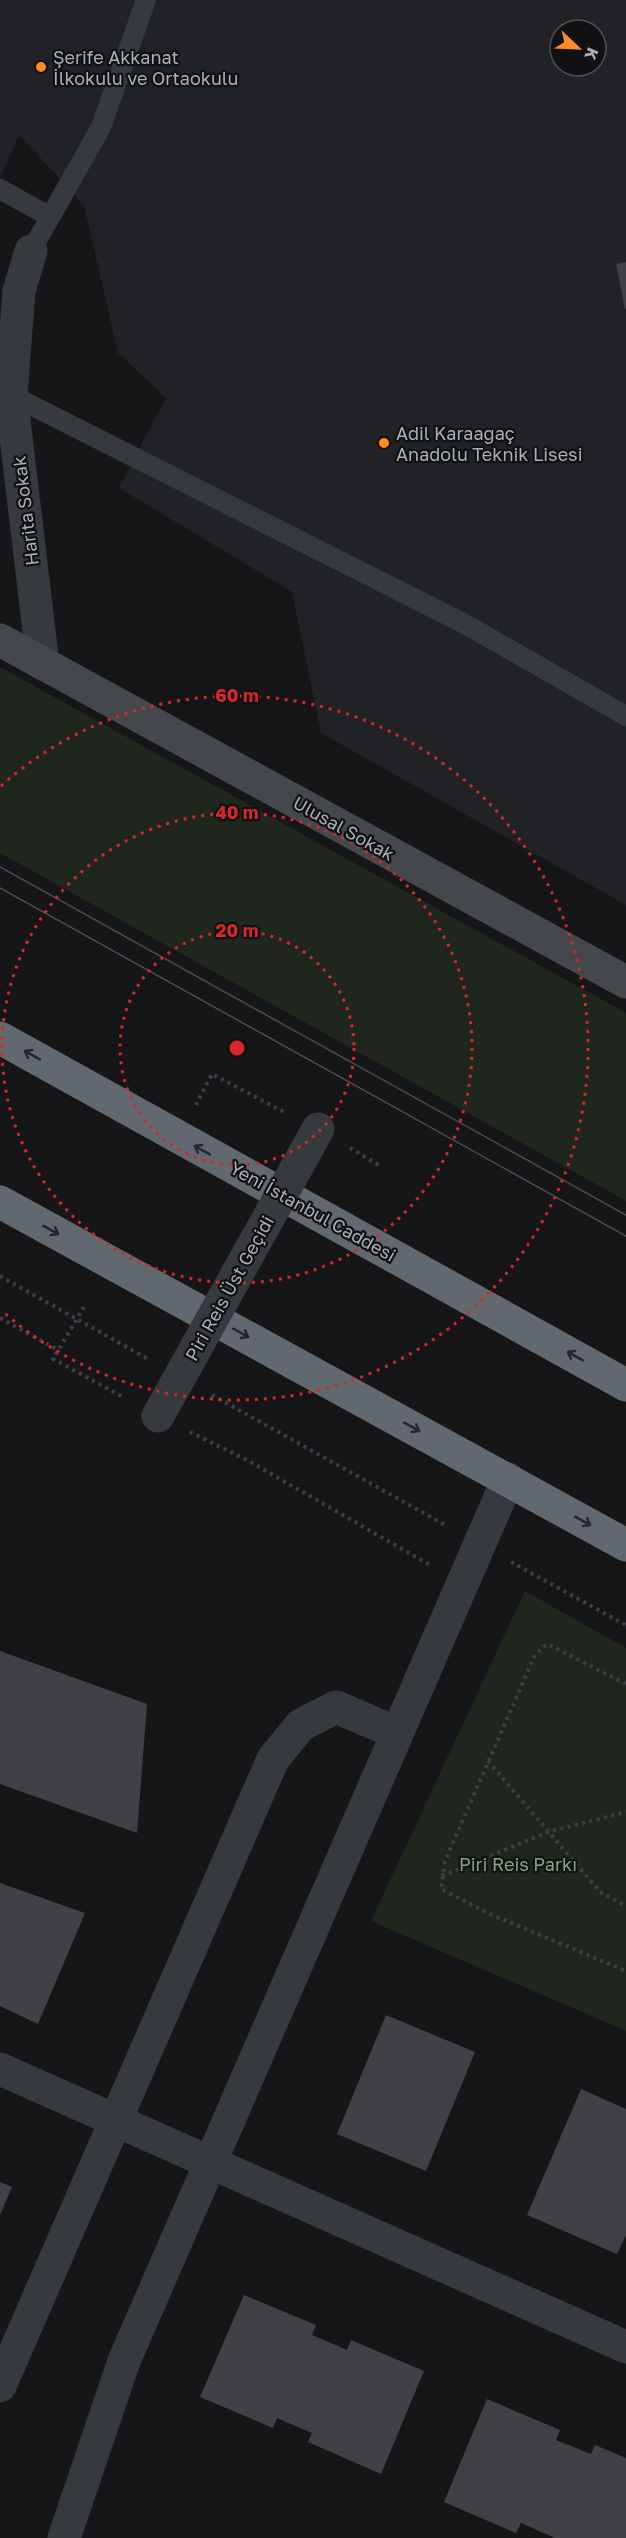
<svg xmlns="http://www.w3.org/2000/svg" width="626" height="2538" viewBox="0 0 626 2538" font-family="'Golos Text',sans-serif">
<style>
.built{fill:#212225;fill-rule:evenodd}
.green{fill:#1e261d}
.building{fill:#3f4145}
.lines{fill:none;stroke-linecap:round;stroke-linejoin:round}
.path{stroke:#3c4044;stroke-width:4;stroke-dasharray:3 4.5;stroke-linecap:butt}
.lane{stroke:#36393d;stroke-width:20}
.street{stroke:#36393d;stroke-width:33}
.secondary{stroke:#44484d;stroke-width:33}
.highway{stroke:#62686f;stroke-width:33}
.tram{stroke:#494d52;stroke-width:1.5}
.street-bridge{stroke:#36393d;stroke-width:33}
.oneway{stroke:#25272a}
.ring{fill:none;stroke:#d62828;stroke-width:3;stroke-dasharray:3 6}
.poi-dot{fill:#ff8a26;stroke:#111113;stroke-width:2}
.labels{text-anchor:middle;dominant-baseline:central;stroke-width:4.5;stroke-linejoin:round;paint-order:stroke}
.poi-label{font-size:18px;fill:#a6b0b9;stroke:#111113;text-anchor:start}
.street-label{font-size:18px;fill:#a6b0b9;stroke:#111113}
.park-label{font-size:18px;fill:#82a67c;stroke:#111113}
.centre{fill:#d62828;stroke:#111113;stroke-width:3}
.ring-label{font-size:18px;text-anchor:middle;font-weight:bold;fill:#d62828;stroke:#111113;stroke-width:4.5;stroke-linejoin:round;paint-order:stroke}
</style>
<rect width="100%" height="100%" fill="#161618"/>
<!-- built -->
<path class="built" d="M0 0H626V905L321 733 292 592 119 488 166 398 118 353 84 205 19 135 0 178ZM560 30H596V66H560Z"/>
<!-- green -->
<path class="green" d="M0 667 626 1013V1201L0 853Z
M525 1591 626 1648V2031L371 1921Z"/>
<!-- building -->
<path class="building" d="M626 262V309H625L616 264Z
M0 1651 147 1704 137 1833 0 1784Z
M0 1883 85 1913 38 2024 0 2006Z
M386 2015 475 2052 426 2171 337 2134Z
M581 2089 626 2109V2235L617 2254 527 2215Z
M0 2182 12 2187 0 2215Z
M244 2295 316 2325 312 2335 347 2350 351 2340 424 2371 381 2474 308 2442 312 2433 277 2418 273 2428 200 2397Z
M487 2399 560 2430 556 2440 591 2454 595 2445 626 2458V2538H555L521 2523 516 2533 444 2502Z"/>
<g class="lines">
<!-- path -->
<path class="path" d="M196 1105 212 1074 286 1113
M350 1148 382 1167
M0 1276 148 1359
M84 1307 53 1359 125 1398
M0 1318 58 1350
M212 1395 447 1526
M190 1432 247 1460 430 1565
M511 1562 626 1625
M626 1684 547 1644 535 1655 445 1861 441 1889 490 1914 626 1971
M488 1761 600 1892 626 1906
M442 1876 548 1832 626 1812"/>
<!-- lane -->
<path class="lane" d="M0 189 50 217
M31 251 101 127 146 0
M11 395 465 624 626 716"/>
<!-- street -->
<path class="street" d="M31 251 19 291 11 395 43 664
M0 2069 626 2347
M0 2386 273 1759 301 1725 336 1707 397 1733
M64 2538 124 2361 508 1479"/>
<!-- secondary -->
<path class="secondary" d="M0 640 626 982"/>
<!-- highway -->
<path class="highway" d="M0 1038 626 1385
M0 1202 626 1545"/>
<!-- tram -->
<path class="tram" d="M0 867 626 1215
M0 888 626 1236"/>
<!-- street-bridge -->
<path class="street-bridge" d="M158 1416 318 1129"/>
</g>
<!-- one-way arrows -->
<defs><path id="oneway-shaft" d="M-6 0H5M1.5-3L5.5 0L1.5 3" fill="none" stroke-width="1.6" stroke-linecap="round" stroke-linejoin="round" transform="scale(1.5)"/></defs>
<g class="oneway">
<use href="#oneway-shaft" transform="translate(32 1055) rotate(-151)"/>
<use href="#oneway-shaft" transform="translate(202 1150) rotate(-151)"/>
<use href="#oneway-shaft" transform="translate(51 1230) rotate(29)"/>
<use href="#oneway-shaft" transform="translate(241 1333) rotate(29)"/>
<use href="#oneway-shaft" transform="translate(575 1356) rotate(-151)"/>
<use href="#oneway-shaft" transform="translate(412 1427) rotate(29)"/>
<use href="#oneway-shaft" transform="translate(583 1521) rotate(29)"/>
</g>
<!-- distance rings -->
<g class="ring">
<circle cx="237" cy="1048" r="117"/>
<circle cx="237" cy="1048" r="235"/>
<path d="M1 786A352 352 0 1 1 1 1310"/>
</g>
<!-- markers -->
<g class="poi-dot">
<circle cx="41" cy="67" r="6"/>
<circle cx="384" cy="443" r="6"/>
</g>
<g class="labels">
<!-- poi labels -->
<g class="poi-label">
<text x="53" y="57">Şerife Akkanat<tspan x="53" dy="21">İlkokulu ve Ortaokulu</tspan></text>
<text x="396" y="433">Adil Karaağaç<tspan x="396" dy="21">Anadolu Teknik Lisesi</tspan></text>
</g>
<!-- street labels -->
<g class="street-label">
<text transform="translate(25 511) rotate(-97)">Harita Sokak</text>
<text transform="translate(344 828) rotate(29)">Ulusal Sokak</text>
<text transform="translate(313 1211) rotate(29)">Yeni İstanbul Caddesi</text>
<text transform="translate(229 1288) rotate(-61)">Piri Reis Üst Geçidi</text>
</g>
<!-- park labels -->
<g class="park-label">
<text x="518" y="1864">Piri Reis Parkı</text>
</g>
</g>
<circle cx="237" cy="1048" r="9" class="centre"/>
<g class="ring-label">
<text x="237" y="702">60 m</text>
<text x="237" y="819">40 m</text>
<text x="237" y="937">20 m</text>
</g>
<!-- north arrow -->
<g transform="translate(578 48) rotate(113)"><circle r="28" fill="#111113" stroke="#4d5155" stroke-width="1.5"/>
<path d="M0-4.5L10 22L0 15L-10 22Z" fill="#ff8a26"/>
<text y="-9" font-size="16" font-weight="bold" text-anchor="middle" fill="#a6b0b9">K</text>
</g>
</svg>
